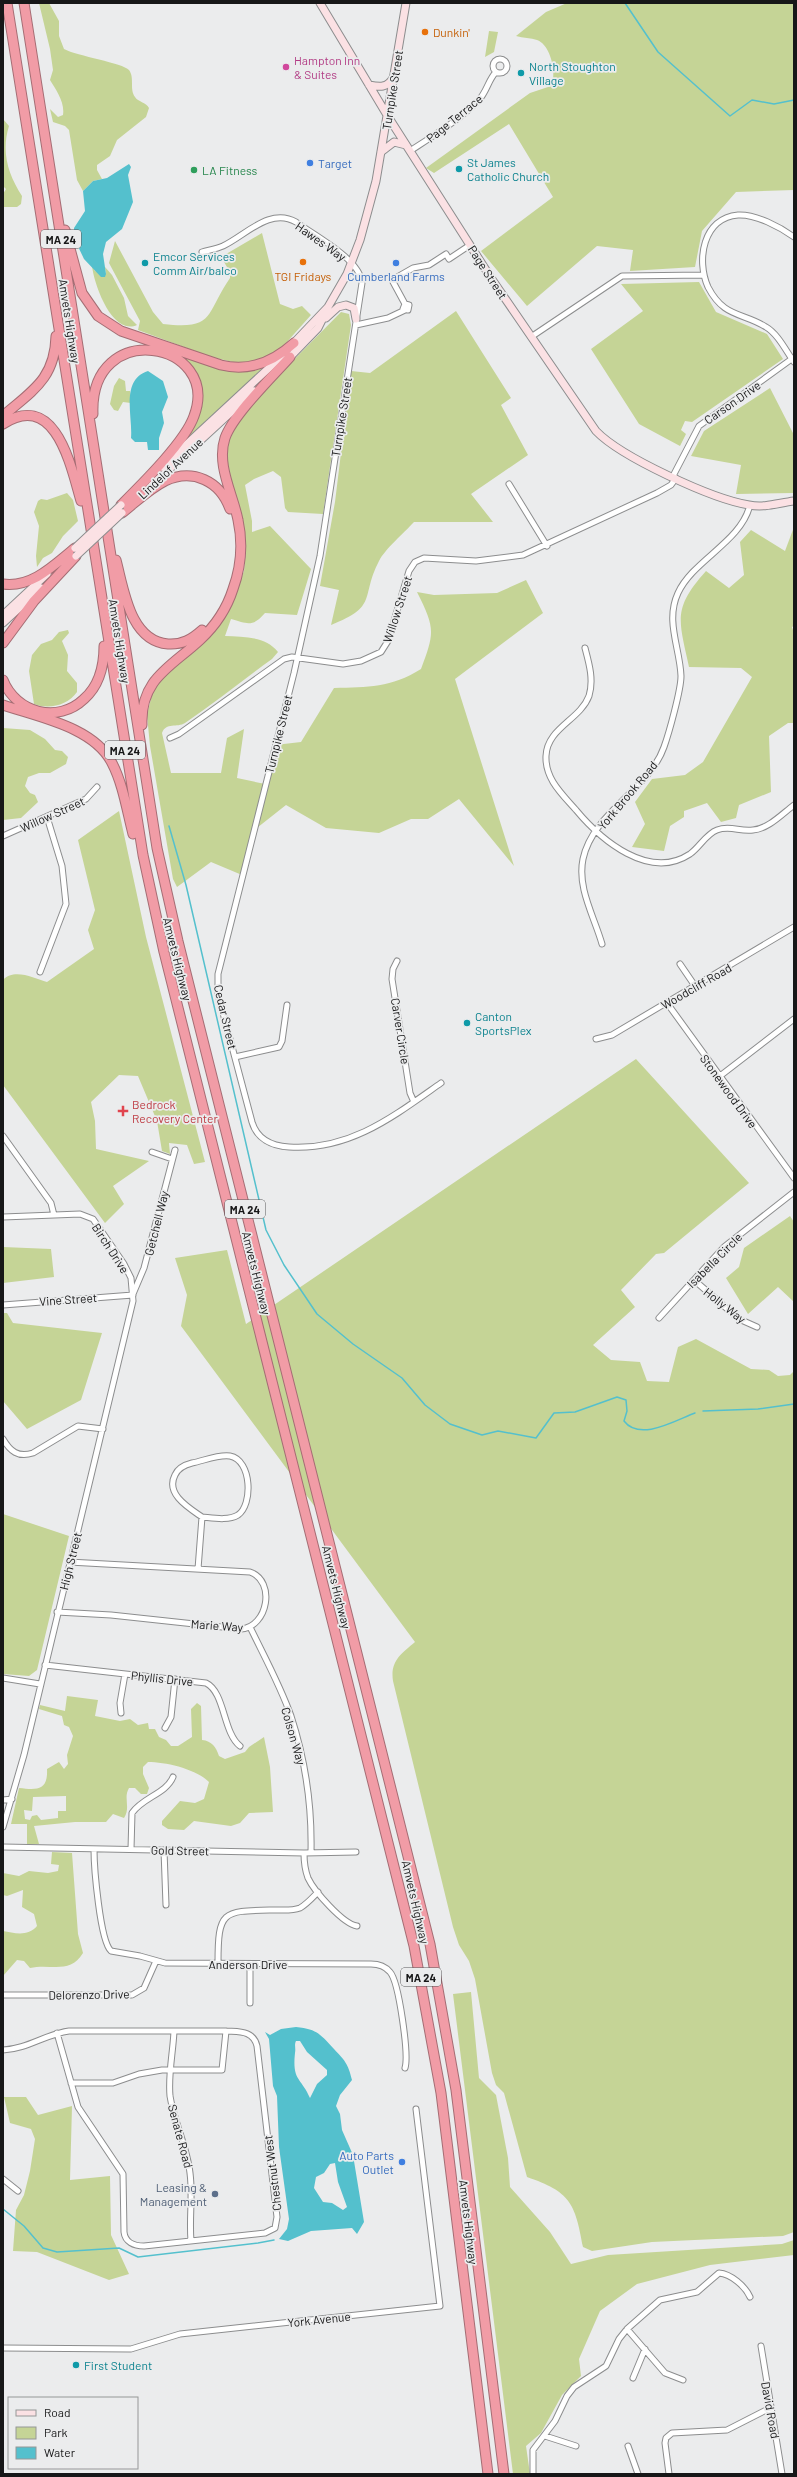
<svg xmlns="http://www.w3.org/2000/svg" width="797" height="2477" viewBox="0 0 797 2477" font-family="Barlow,sans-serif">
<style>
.green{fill:#c5d496;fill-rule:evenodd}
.water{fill:#54c0cd;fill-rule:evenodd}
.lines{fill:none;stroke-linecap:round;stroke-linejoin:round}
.stream{stroke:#54c0cd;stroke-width:1.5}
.street-casing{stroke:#8c8d8e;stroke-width:7}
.secondary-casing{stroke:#8c8d8e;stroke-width:9}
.highway-casing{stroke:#a56d74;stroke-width:11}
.street{stroke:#fff;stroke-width:5}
.secondary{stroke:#fbe1e4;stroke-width:7}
.highway{stroke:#f19ca6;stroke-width:9}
.secondary-bridge-casing{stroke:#8c8d8e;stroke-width:9;stroke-linecap:butt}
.secondary-bridge{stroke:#fbe1e4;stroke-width:7}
.food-dot{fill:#e8710a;stroke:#ebeced;stroke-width:1.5}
.hotel-dot{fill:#d1479c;stroke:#ebeced;stroke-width:1.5}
.culture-dot{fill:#0f9aa8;stroke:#ebeced;stroke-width:1.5}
.shop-dot{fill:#3f7fe0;stroke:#ebeced;stroke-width:1.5}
.leisure-dot{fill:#2e9e5b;stroke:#ebeced;stroke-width:1.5}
.health-dot{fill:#e0444e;stroke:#ebeced;stroke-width:1.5}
.service-dot{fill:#5c6f8a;stroke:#ebeced;stroke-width:1.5}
.labels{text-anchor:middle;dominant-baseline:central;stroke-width:3.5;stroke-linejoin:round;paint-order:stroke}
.shield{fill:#ebeced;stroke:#575758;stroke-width:1}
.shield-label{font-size:11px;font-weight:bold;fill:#171718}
.food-label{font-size:12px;fill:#c56008;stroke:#ebeced;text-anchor:start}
.hotel-label{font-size:12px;fill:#b23c85;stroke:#ebeced;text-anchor:start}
.culture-label{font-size:12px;fill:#0d838f;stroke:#ebeced;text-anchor:start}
.street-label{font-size:12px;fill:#171718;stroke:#ebeced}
.shop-label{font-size:12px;fill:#366cbe;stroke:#ebeced;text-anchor:start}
.leisure-label{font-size:12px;fill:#27864d;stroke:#ebeced;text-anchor:start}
.health-label{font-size:12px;fill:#be3a42;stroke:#ebeced;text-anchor:start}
.service-label{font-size:12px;fill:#4e5e75;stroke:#ebeced;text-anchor:end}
</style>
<rect width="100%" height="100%" fill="#ebeced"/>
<!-- green -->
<path class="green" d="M39 3H49L59 21V36L64 49C77 56 123 63 129 70 135 78 129 89 135 97 138 102 146 102 149 108L146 117 117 140 110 156 97 165V170L102 179 93 181 83 191 77 180 69 130 65 126 53 122 50 109 58 117 63 115C65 102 56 90 50 80L53 70 50 49Z
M567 3H794V190L736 192 702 231 695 267 630 271 633 250 597 246 527 306 481 251 553 197 509 124 434 173 426 168 530 93 551 86C557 74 551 45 537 40 531 38 523 38 516 36L546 12Z
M489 31 498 32 494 52 485 57Z
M3 119 9 126C1 152 8 174 22 196L21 204 17 207H3V194L6 189 3 186Z
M262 233 280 304 293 309 302 306 311 315 278 352 258 362 237 363 211 357 138 330 140 321 109 263 115 241 153 312 163 324C216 330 205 314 230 278V272L221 257Z
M92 266 95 271 106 274 105 267 112 275 124 298 128 316 137 325C112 336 94 284 92 266Z
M699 282 716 312 767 334 783 359 692 422 685 421 681 430 686 434 680 446 639 424 591 349 643 311 621 284Z
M456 311 511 398 501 405 528 455 471 494 493 522H414C404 533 385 549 379 561 360 598 379 606 331 625L339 590 320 586 335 502 351 371 370 373Z
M341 312 349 314 351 325 323 514 288 512 285 508 281 477 273 471 254 479 245 485 252 521V532L270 526 311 569 297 615 265 613C253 627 248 624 231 619L225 636C243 637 266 636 278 652L272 659C243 680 215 703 185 723 177 728 166 722 162 733L171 773H221L227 738 244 729 237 778 265 784 275 745 301 742 334 688C368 687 391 688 421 669 435 632 435 628 417 592L434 595 497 593 526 580 543 613 455 679 514 866 459 799 428 819H411L379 833 326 828 286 805 253 831 242 875 211 862 177 887 173 879 150 746 147 715 154 686 213 633 230 607 244 571 246 550 244 529 225 455 229 436 261 393Z
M174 352C202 361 232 378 263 368L174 451 200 399Z
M119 378 125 381 126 391H130L131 403 123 402 118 411 114 410 110 404 114 386Z
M770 388 794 435V493L736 494 741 465 691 456 704 431Z
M67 493 73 500 78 521 63 536 52 553 43 558 37 567 36 556 39 526 34 512 38 501 41 499 47 500Z
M794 527V626L792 627 794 633V723H788L769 736 771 792 739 805 736 818 721 822 707 803 684 811V817L670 826 664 851 632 847 645 824 635 802 652 779 685 775 703 762 752 677 741 668 689 667C679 620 672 609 706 571L729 588 744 575 740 542 751 530 785 551Z
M68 630 69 633 62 641 68 655 67 671 77 683V692C68 705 49 710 34 704L29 671 32 655 41 644 52 640 59 632Z
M3 728 30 730 45 739 55 750 62 751 68 757 66 764 50 773H39L28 777 25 786 30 793 35 795 38 802 21 818 3 820Z
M119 811 146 937 205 1162 194 1164 187 1145 169 1143 170 1154 162 1151 157 1121 138 1076 119 1075 91 1102 95 1121 96 1149 149 1161 113 1186 124 1204 105 1223 3 1085V980C14 968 34 978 47 982L94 949 88 930 95 910 78 840Z
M636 1059 749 1183 664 1253 656 1254 621 1290 635 1307 593 1345 611 1360 640 1362 647 1381 669 1382 678 1347 696 1339 751 1369 769 1370 778 1376 790 1375 794 1371V2232L783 2236 652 2242 592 2251 583 2247C575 2202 570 2192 527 2177L504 2093 496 2085 492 2073 475 1979 469 1961 459 1945 453 1927 393 1681C390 1661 401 1654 415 1642L181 1326 187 1295 175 1258 227 1250 246 1324Z
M790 1216 794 1222V1302L778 1287 748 1314 726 1278 739 1267 744 1248Z
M3 1247 51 1249 54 1277 3 1283Z
M3 1313H7L13 1323 102 1333 81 1400 27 1429 3 1401Z
M3 1514 69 1536 37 1670 29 1676 3 1674Z
M67 1696 98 1700 95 1716 120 1721 130 1719 138 1725 148 1723 149 1729H155L159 1737 166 1740 171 1746H178L192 1737 191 1709 197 1703 201 1706 202 1740C212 1741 216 1747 219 1756L225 1759 245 1752 249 1747 264 1737 270 1767 273 1812 249 1813 240 1823 231 1826 194 1821 184 1830 168 1829 162 1825V1821L180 1801 195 1803 204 1799 209 1782C196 1769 166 1762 148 1762L143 1767V1774L149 1788 147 1794H141L135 1788H129C123 1798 131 1807 124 1818L113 1814 106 1822H75L34 1826 39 1844H27V1824H11L19 1788C37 1790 48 1791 47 1769L59 1762 64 1769 68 1764 67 1755 73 1736 69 1727 64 1725 62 1716 39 1709 40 1705 65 1711ZM66 1796V1811H58V1818L41 1820 37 1815 32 1816 30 1820 25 1819 24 1810 32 1811 33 1797Z
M52 1852 72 1853 78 1934 83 1953C70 1975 50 1963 30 1968L24 1961 17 1960 3 1976V1931C14 1933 28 1937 37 1926L34 1914 22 1907 23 1890 7 1896 3 1895V1873L19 1876 29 1871 48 1873 58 1871 59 1865 51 1864Z
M471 1992 479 2078 496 2095 508 2158 510 2187 550 2232 571 2264 608 2255 782 2244 794 2240V2255L710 2265 637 2284 600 2311 579 2359 581 2376 562 2395 541 2433 526 2446 530 2474H513L453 1994Z
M4 2097H26L38 2115 72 2106 70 2180 110 2176 111 2235 129 2274 109 2280 37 2252 13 2251 16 2210 24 2195 30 2171 35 2139 31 2129 10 2123Z"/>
<!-- water -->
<path class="water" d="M129 164 131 167 128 175 133 202 122 229 106 242 103 254 106 274 105 277H101L84 259 74 238V228L85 211 83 191 93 181 107 178Z
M148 371 163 381 168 397 162 412 164 423 159 438V450H148L147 442H135L131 438C133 417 120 380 148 371Z
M296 2027C317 2029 320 2034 334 2049 345 2061 348 2063 352 2080L340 2095 336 2106 340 2114 342 2130 353 2155 364 2222 357 2234 352 2228 311 2231 288 2241 279 2239 287 2229 289 2219 279 2147 277 2096 273 2086 269 2039 265 2032 270 2035 281 2029ZM296 2041H300L307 2052 327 2070V2075L317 2084 310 2098C301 2077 292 2081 295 2053 296 2048 294 2045 296 2041ZM335 2163 338 2182 347 2207 343 2210 332 2203 323 2202 314 2188 316 2177 324 2173 330 2164Z"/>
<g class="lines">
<!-- stream -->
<path class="stream" d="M625 3 658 52 730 116 752 100 774 104 794 100
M169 826 186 885 266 1230 284 1265 317 1314 353 1344 402 1378 425 1405 450 1424 482 1435 498 1431 536 1438 554 1413 575 1412 617 1397 626 1400 627 1411 624 1421C640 1442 676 1420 695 1413
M703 1411 758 1409 794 1404
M3 2209 24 2226 43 2248 57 2252 119 2248 138 2257 258 2243 274 2240"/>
<defs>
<path id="street" d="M493 66a7 7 0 1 1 14 0a7 7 0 1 1-14 0Z
M410 151C433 136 459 120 478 101 487 92 488 80 496 72
M794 237C780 227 756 214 738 215 703 218 696 260 708 287 724 318 742 312 766 327 778 334 786 351 794 362
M202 252C209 250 216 249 223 246 246 235 270 207 296 222 315 236 360 259 362 283L320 556 294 673 218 974V994L252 1122C257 1139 272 1146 289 1147 350 1151 394 1116 441 1083
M405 304 403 309 408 310 409 305 405 304 392 280 413 268 429 265 446 254 449 259 470 245
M356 325 388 318 405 310
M531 337 622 276 704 275
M673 476 699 426 793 358
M509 484 547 546
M585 648C589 663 594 680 589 696 580 720 547 728 546 756 545 779 562 794 576 810 601 840 649 881 690 854 700 847 706 834 717 830 730 825 740 832 753 830 768 829 782 814 794 805
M170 738 179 734 284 659 292 657 343 664 361 661 381 652 388 641 409 571 415 562 424 558 476 561 523 555 657 493 671 485 676 478
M3 836 86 799 97 787
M602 944C594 916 577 888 583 859 593 812 649 790 664 747 669 733 681 690 681 676 680 648 665 621 678 593 693 560 741 542 750 505
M397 961 393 969 392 979 410 1093 414 1102
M680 964 695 986
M40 972 66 904 62 866 47 817
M667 1003 794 1178
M596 1039 612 1035 794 927
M235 1057 279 1047 282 1041 287 1005
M720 1076 794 1019
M3 1136 51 1203 54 1215
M152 1152 172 1159
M3 1217 80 1214 93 1219 124 1264 131 1278 133 1301 24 1755 3 1827
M694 1280 739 1319 757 1327
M133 1294 144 1268 175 1150
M3 1305 133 1295
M659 1318 724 1247 794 1192
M3 1439C10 1451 18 1458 33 1453L78 1426 103 1429
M198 1569 202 1517C189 1508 165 1494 175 1475 178 1468 184 1465 192 1463 203 1461 219 1454 230 1456 252 1460 253 1505 238 1515 228 1521 213 1518 202 1517
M57 1612 111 1615 241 1629C268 1627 276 1581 250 1572L69 1562
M250 1627C264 1656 280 1685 291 1716 305 1759 312 1807 311 1852
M45 1665 206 1683C225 1692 223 1733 240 1746
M3 1678 40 1684
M121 1713 120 1703 125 1674
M165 1728 171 1717 175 1679
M3 1800 12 1799
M3 1847 304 1853 356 1852
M94 1849C94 1867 100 1941 111 1951L140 1956 165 1963 371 1964C378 1964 385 1966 390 1972 399 1982 409 2055 405 2068
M131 1849 132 1813C143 1797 166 1794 173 1777
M164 1850 166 1905
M304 1853C304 1861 305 1870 308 1878 314 1891 343 1924 357 1926
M218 1963C218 1909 223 1911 275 1910 283 1910 292 1911 300 1908 307 1904 313 1897 318 1892
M250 1964V2003
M3 1995H132L144 1988 156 1961
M174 2031C173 2053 168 2074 170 2096 174 2122 187 2146 190 2173 193 2196 189 2218 191 2241
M3 2050C27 2049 46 2034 69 2031H226C239 2032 253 2030 257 2046L277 2217 275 2228 265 2233 144 2246C134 2246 125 2242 124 2232L123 2174 78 2107 57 2033
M71 2083H113L139 2074 162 2070H222L226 2031
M3 2179 18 2191
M627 2329 665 2373 683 2380
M761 2346 782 2474
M3 2348 131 2349 180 2334 440 2306 416 2109
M633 2378 645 2349
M545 2436 576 2446
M628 2446 638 2474
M533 2474V2450L555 2421 567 2396 574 2387 606 2366 619 2339 627 2329 660 2300 697 2292 719 2273C731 2274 745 2286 750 2297
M669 2474 665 2443 666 2438 672 2433 727 2430 770 2408"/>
<path id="secondary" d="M320 3 387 115 491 278 596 431C621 457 712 499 749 505 765 508 778 503 794 501
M369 85C380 87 387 88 393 78
M381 152 394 142 406 145
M326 318 338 307 346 305 354 308 356 319
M290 347 328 307 347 274 360 240 376 181 406 3
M287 360 318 328 327 310
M162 467 283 355
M152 485 254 391
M3 615 47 574
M3 623 41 588"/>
<path id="highway" d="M7 3 143 855 164 952 414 1946 441 2093 488 2474
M24 3 157 848 178 941 430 1944 456 2090 504 2474
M65 230 82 293 98 316 121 331 221 365C249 372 273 362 294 343
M93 414C89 317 222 341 194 416 185 442 141 485 121 505
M3 416C32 391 55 379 56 336
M3 424C56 390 71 467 81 501
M122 513C136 502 149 489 165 481 193 468 220 481 230 509
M116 560C124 590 130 641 168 644 182 645 192 639 202 630
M3 584C32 588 54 565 75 548
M3 643 34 601 76 556
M3 680C16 713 58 724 84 699 100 685 104 666 104 646
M3 705C38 717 94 727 112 763 123 784 127 811 133 834
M142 725C140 679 171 667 200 640 215 626 227 608 233 589 241 567 243 543 238 520 233 494 216 465 225 438 233 415 273 376 290 357"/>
</defs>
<!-- street casing -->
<use href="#street" class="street-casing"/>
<!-- secondary casing -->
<use href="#secondary" class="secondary-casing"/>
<!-- highway casing -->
<use href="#highway" class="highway-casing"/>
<!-- street -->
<use href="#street" class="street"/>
<!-- secondary -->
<use href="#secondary" class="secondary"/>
<!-- highway -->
<use href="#highway" class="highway"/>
<defs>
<path id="secondary-bridge" d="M75 548 121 505
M76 556 122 513"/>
</defs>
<!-- secondary-bridge casing -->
<use href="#secondary-bridge" class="secondary-bridge-casing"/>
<!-- secondary-bridge -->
<use href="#secondary-bridge" class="secondary-bridge"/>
</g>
<!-- markers -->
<g class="food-dot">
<circle cx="425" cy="32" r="4"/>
<circle cx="303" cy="262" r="4"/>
</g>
<circle class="hotel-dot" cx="286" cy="67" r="4"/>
<g class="culture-dot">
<circle cx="521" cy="73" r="4"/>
<circle cx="459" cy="169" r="4"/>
<circle cx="145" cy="263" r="4"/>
<circle cx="467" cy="1023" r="4"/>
<circle cx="76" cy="2365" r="4"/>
</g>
<g class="shop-dot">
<circle cx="310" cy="163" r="4"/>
<circle cx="396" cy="263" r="4"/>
<circle cx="402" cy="2162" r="4"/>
</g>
<circle class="leisure-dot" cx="194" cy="170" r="4"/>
<path class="health-dot" d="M121 1105h4v4h4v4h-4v4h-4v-4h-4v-4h4z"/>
<circle class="service-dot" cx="215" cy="2194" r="4"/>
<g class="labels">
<!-- shield labels -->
<g class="shield">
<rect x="41" y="230" width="40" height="18" rx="3"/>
<rect x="105" y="741" width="40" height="18" rx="3"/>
<rect x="225" y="1200" width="40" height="18" rx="3"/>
<rect x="401" y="1968" width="40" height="18" rx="3"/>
</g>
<g class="shield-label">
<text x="61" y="239">MA 24</text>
<text x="125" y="750">MA 24</text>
<text x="245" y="1209">MA 24</text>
<text x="421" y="1977">MA 24</text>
</g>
<!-- food labels -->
<g class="food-label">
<text x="433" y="32">Dunkin'</text>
<text x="303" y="276" text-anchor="middle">TGI Fridays</text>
</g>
<!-- hotel labels -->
<g class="hotel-label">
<text x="294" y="60">Hampton Inn<tspan x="294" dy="14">&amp; Suites</tspan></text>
</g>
<!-- culture labels -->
<g class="culture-label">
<text x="529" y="66">North Stoughton<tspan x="529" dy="14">Village</tspan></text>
<text x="467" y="162">St James<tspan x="467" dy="14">Catholic Church</tspan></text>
<text x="153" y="256">Emcor Services<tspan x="153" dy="14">Comm Air/balco</tspan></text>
<text x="475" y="1016">Canton<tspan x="475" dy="14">SportsPlex</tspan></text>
<text x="84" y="2365">First Student</text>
</g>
<!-- street labels -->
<g class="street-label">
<text transform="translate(392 90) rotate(-81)">Turnpike Street</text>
<text transform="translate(454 118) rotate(-39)">Page Terrace</text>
<text transform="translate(321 241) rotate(35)">Hawes Way</text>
<text transform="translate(488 272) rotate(57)">Page Street</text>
<text transform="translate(70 321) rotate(81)">Amvets Highway</text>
<text transform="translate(732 402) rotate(-35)">Carson Drive</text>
<text transform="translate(341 417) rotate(-81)">Turnpike Street</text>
<text transform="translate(170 468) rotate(-43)">Lindelof Avenue</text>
<text transform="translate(397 609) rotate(-72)">Willow Street</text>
<text transform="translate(120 641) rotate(81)">Amvets Highway</text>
<text transform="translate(278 734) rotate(-76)">Turnpike Street</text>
<text transform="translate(627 795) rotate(-50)">York Brook Road</text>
<text transform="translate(52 814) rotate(-24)">Willow Street</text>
<text transform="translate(178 959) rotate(76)">Amvets Highway</text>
<text transform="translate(696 986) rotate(-30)">Woodcliff Road</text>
<text transform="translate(226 1017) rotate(77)">Cedar Street</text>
<text transform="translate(401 1031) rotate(81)">Carver Circle</text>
<text transform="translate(729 1091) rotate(54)">Stonewood Drive</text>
<text transform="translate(156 1223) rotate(-76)">Getchell Way</text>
<text transform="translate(111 1248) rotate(57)">Birch Drive</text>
<text transform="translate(714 1260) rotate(-45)">Isabella Circle</text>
<text transform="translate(257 1273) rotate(76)">Amvets Highway</text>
<text transform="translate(68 1299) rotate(-4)">Vine Street</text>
<text transform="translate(725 1305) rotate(38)">Holly Way</text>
<text transform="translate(70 1561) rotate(-76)">High Street</text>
<text transform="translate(337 1587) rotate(76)">Amvets Highway</text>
<text transform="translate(217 1625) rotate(4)">Marie Way</text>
<text transform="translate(162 1678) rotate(6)">Phyllis Drive</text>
<text transform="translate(294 1736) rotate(74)">Colson Way</text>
<text transform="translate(180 1850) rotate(1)">Gold Street</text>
<text transform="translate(416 1902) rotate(77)">Amvets Highway</text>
<text x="248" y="1964">Anderson Drive</text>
<text transform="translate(89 1994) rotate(-1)">Delorenzo Drive</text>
<text transform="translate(181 2136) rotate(75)">Senate Road</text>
<text transform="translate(272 2173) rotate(-97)">Chestnut West</text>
<text transform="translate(469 2222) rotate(83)">Amvets Highway</text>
<text transform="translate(319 2319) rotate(-6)">York Avenue</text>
<text transform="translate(771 2410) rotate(80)">David Road</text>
</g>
<!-- shop labels -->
<g class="shop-label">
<text x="318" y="163">Target</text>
<text x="396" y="276" text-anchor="middle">Cumberland Farms</text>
<text x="394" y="2155" text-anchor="end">Auto Parts<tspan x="394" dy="14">Outlet</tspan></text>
</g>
<!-- leisure labels -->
<g class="leisure-label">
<text x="202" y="170">LA Fitness</text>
</g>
<!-- health labels -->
<g class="health-label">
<text x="132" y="1104">Bedrock<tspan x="132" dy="14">Recovery Center</tspan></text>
</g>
<!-- service labels -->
<g class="service-label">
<text x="207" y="2187">Leasing &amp;<tspan x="207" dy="14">Management</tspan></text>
</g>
</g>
<!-- border -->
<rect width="797" height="2477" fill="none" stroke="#171718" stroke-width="8"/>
<!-- legend -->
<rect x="8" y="2397" width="130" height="72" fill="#ebeced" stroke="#969798"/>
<rect x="16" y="2410" width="20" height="6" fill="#fbe1e4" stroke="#969798"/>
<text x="44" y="2417" font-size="12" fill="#171718">Road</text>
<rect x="16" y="2427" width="20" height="12" fill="#c5d496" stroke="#969798"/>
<text x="44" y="2437" font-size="12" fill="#171718">Park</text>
<rect x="16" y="2447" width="20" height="12" fill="#54c0cd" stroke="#969798"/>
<text x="44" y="2457" font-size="12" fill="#171718">Water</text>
</svg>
